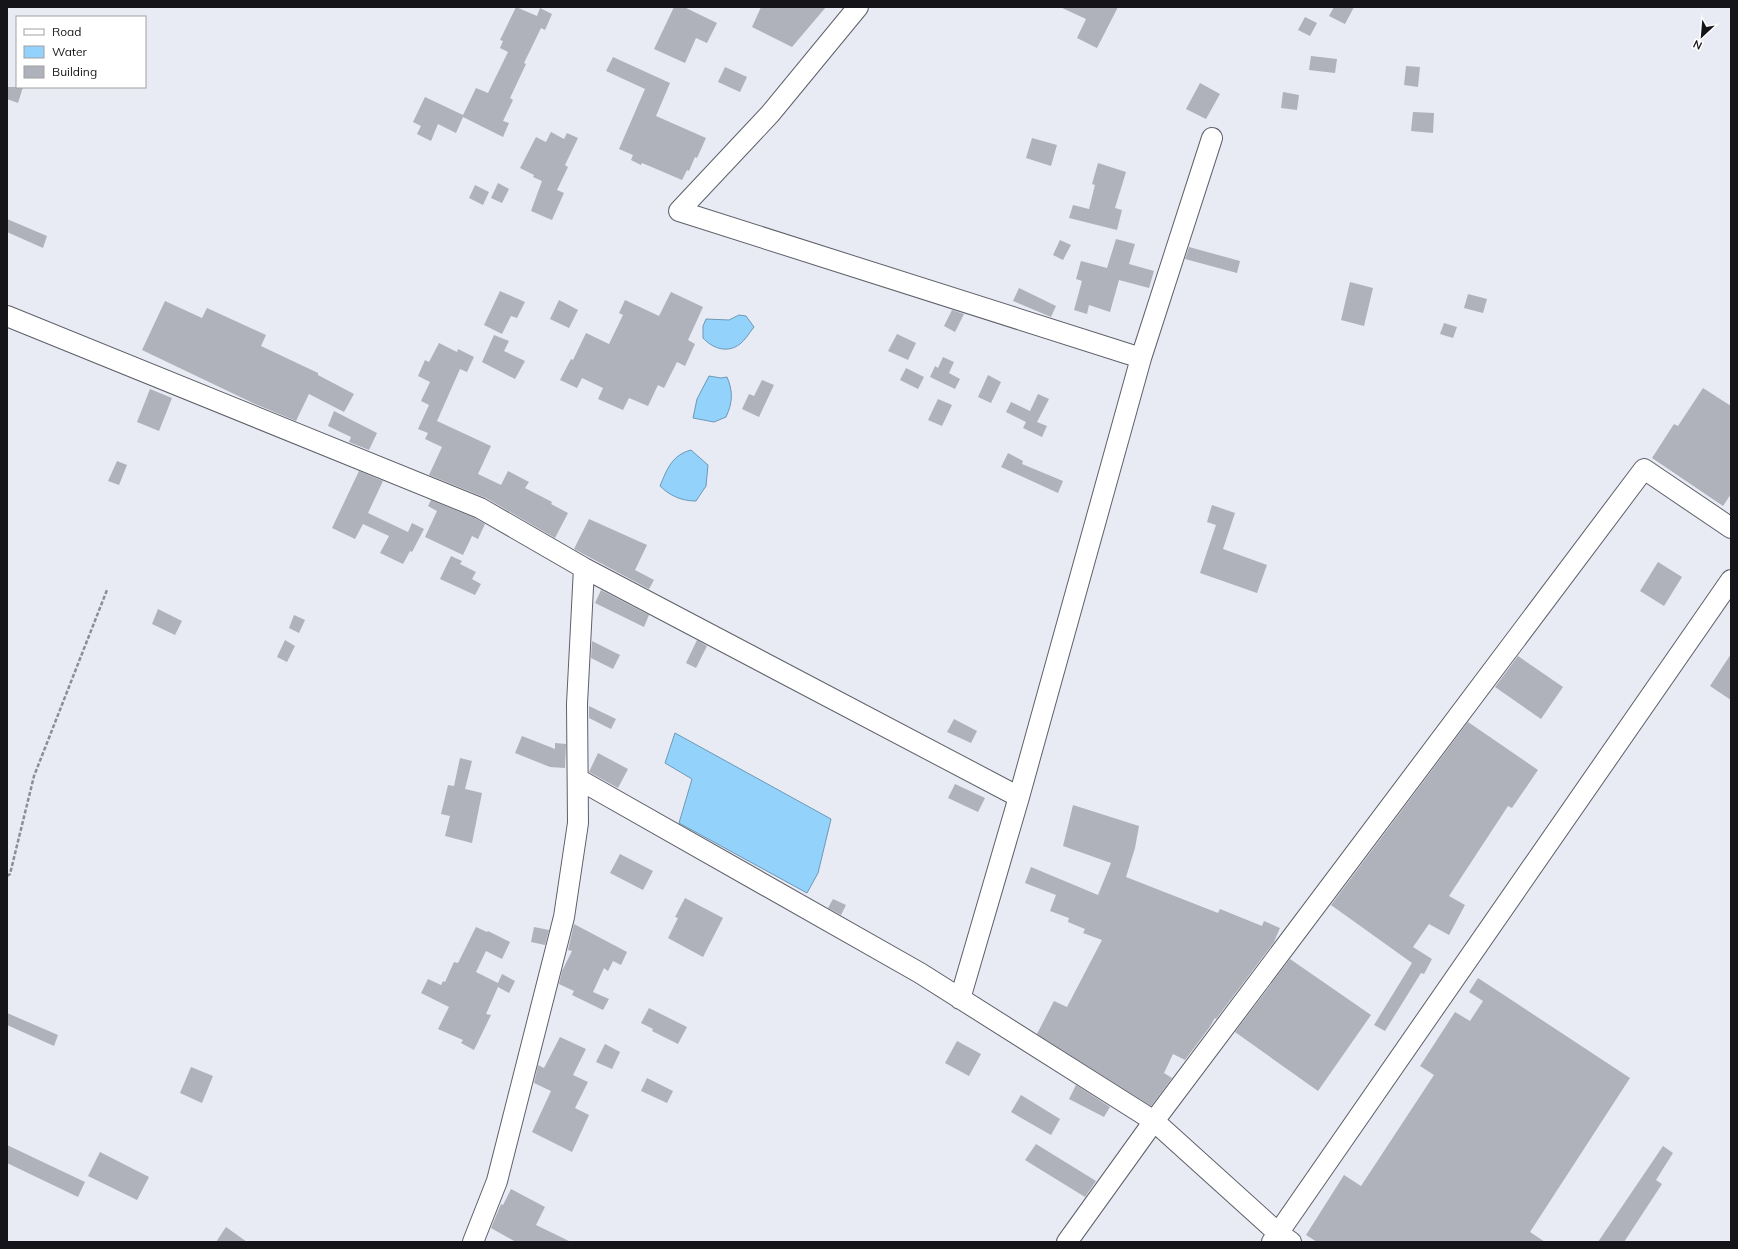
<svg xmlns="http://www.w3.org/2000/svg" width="1738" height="1249" viewBox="0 0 1738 1249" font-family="Mulish,sans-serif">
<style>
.water{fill:#93d2fa;stroke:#6d99b6}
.building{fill:#afb1bb}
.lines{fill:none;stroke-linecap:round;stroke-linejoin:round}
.minor-casing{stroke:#5e6069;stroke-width:22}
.path{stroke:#8c8d95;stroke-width:2.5;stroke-dasharray:4 2;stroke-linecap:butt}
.minor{stroke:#fff;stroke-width:20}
</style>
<rect width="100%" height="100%" fill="#e8eaf4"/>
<!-- water -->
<path class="water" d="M739 315 746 316 754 327C750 332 745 340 740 344 727 354 712 348 703 338V326L706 319 729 320Z
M709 376 721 378 727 377C733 391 733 402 726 417L714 422 693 418 697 399Z
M691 450 708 465 706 486 696 501C682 501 670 496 660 486 667 469 672 455 691 450Z
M675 733 831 819 818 873 807 893 679 823 692 779 665 763Z"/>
<!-- building -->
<path class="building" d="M516 7 537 16 540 8 552 14 545 30 541 28 524 63 526 64 510 98 513 100 503 121 509 123 503 137 463 117 456 133 438 124 431 141 417 134 421 126 413 122 425 97 463 115 476 88 488 93 508 52 500 48 503 41 500 40Z
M674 7H684L717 23 707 43 696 38 685 63 654 49Z
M761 7H826L792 47 752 27Z
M1060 7H1118L1097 48 1077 38 1086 19Z
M1334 7H1354L1345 24 1329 16Z
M1305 17 1317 23 1310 36 1298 30Z
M1311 56 1337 59 1335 73 1309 70Z
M613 57 670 83 656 116 706 138 697 158 695 157 689 171 687 170 682 180 654 168 642 163 641 165 631 160 633 155 619 149 645 89 606 71Z
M1406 66 1420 67 1418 87 1404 85Z
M725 67 747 77 740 92 718 82Z
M1200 83 1220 94 1206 119 1186 109Z
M7 87H23L18 103 7 99Z
M1283 92 1299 95 1297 110 1281 108Z
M1413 112 1434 113 1433 133 1411 131Z
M551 132 564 139 567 133 578 138 565 165 568 167 557 190 564 193 552 220 531 211 542 181 533 177 534 175 520 168 536 137 546 142Z
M1032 138 1057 145 1051 166 1026 158Z
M1098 163 1126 172 1115 208 1122 210 1117 230 1069 218 1073 205 1089 209 1095 185 1092 184Z
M498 183 509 189 502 203 491 198Z
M475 185 489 192 483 205 469 198Z
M7 219 47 236 43 248 7 232Z
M1116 239 1135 244 1129 264 1154 271 1149 288 1119 280 1110 312 1089 305 1087 314 1074 310 1082 281 1076 279 1081 261 1107 268Z
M1060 240 1071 245 1063 260 1053 255Z
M1189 247 1240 261 1237 273 1185 259Z
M1350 282 1373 288 1364 326 1341 320Z
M1019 288 1056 306 1051 317 1013 301Z
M500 291 525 302 517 318 511 316 502 334 484 325Z
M671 292 703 307 688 340 695 344 685 366 677 362 664 388 658 385 648 406 629 398 623 410 598 399 603 388 582 378 577 388 560 380 571 359 573 360 586 333 609 344 623 315 619 313 625 300 659 316Z
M1468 294 1487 299 1483 313 1464 308Z
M559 300 578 310 569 328 550 319Z
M165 301 202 318 207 308 266 335 261 346 318 373V375L354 394 344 412 309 394 296 421 255 404 142 350Z
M952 310 964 314 955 332 944 326Z
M1444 323 1457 327 1453 338 1440 334Z
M897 334 916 343 908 360 888 351Z
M494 335 509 341 504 351 525 361 515 379 482 362Z
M439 343 457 352 458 349 474 357 467 372 460 369 437 421 491 446 478 474 501 485 508 471 529 482 525 488 552 502 551 504 568 513 555 538 486 498 429 475 442 447 425 439 428 433 418 429 429 405 421 401 430 382 418 376 425 360 429 362Z
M943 357 954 362 949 373 960 379 955 389 930 377 935 366 938 368Z
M906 368 924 377 918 389 900 380Z
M988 375 1001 382 991 403 978 397Z
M762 380 774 385 759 417 742 409 749 394 754 396Z
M1703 388 1731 406V494L1723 506 1652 458 1674 424 1678 426Z
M150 389 172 398 159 431 137 422Z
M1038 394 1049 399 1037 422 1047 426 1042 437 1023 428 1026 422 1006 412 1011 402 1030 411Z
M938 399 952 405 942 426 928 420Z
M334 411 377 433 369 450 349 442 351 437 328 426Z
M1008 453 1023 461 1022 464 1063 481 1058 493 1001 467Z
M117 461 127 465 119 485 108 481Z
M359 471 383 481 368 513 408 532 412 523 424 529 412 552 410 551 403 564 380 553 389 536 363 524 355 539 332 528Z
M431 500 475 518 485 524 478 539 472 536 463 555 425 537 437 511 428 506Z
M1212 505 1235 513 1223 549 1267 565 1257 593 1200 573 1216 525 1207 522Z
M589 519 647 545 635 570 654 580 649 589 574 549Z
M451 556 462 561 460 564 476 572 472 579 481 584 475 595 440 579Z
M1658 562 1682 577 1664 606 1640 591Z
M601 590 649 615 644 627 595 603Z
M158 609 182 621 175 635 152 624Z
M294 615 305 620 299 633 289 628Z
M285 640 295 646 287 662 277 657Z
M697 640 707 646 696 668 686 663Z
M592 641 620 655 613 669 591 658Z
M1731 654V700L1710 686Z
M1518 656 1563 687 1541 719 1495 687Z
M589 706 616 719 611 729 589 718Z
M954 719 977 731 971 743 947 732Z
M1468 722 1538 770 1512 808 1508 806 1449 896 1465 905 1449 935 1429 924 1413 947 1432 959 1424 974 1421 973 1385 1031 1374 1025 1412 963 1331 905Z
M522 736 555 749V743L566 744 565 768 550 767 515 753Z
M598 753 628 769 618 788 589 772Z
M460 758 472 761 465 789 482 793 472 843 445 836 450 816 441 814 448 785 454 786Z
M955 784 985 798 978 812 948 798Z
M1073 805 1139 826 1135 848 1126 877 1218 913 1220 909 1262 926 1264 921 1280 928 1274 942 1216 1019 1215 1018 1209 1028 1185 1060 1173 1054 1164 1073 1172 1078 1151 1106 1037 1034 1054 1001 1067 1007 1102 940 1083 933 1085 929 1068 922 1069 918 1050 911 1056 895 1025 883 1031 867 1098 895 1111 863 1063 846Z
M620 854 653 871 643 890 610 873Z
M685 898 723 918 703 957 668 938 678 918 675 917Z
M833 899 846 905 841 915 828 908Z
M574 924 627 952 621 965 613 961 608 971 604 968 593 992 609 999 603 1010 572 995 574 991 559 984 562 971 572 951 568 950Z
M476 927 487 932 488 931 510 942 502 959 486 951 476 972 498 983 502 974 515 981 509 993 498 987 486 1014 491 1015 474 1050 461 1043 463 1040 438 1029 449 1007 421 993 428 979 441 985 443 981 445 982 454 962 458 963Z
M534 927 549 930 545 945 531 942Z
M1290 959 1371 1015 1318 1091 1235 1032Z
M1478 978 1630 1078 1530 1232 1545 1242H1317L1306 1235 1344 1175 1361 1186 1434 1075 1420 1066 1455 1012 1470 1021 1483 1001 1469 992Z
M649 1008 687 1027 678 1044 652 1031 653 1029 641 1023Z
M7 1013 58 1035 54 1046 7 1025Z
M560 1037 586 1049 573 1075 588 1082 575 1108 589 1115 572 1152 532 1132 551 1091 534 1083 538 1065 544 1068Z
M957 1041 981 1054 969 1076 945 1063Z
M605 1044 620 1052 612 1069 596 1062Z
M191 1067 213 1076 202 1103 180 1093Z
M647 1078 673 1091 667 1103 641 1091Z
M1076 1085 1110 1107 1104 1117 1069 1099Z
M1021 1095 1060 1119 1051 1135 1011 1112Z
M1036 1144 1096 1181 1085 1197 1025 1160Z
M7 1145 85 1182 78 1197 7 1163Z
M1663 1146 1673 1153 1656 1180 1662 1184 1624 1242H1598Z
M100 1152 149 1177 137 1200 88 1176Z
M511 1189 545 1207 536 1225 571 1242H516L491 1228 501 1204 503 1205Z
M226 1227 247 1242H216Z"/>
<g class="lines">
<defs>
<path id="minor" d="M858 7 770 114 679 211 1141 358 1019 797 960 999
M7 316 480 508 584 568 1019 797
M1141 358 1212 138
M578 779 920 973 1154 1121 1278 1233 1291 1242
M473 1242 497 1181 564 917 578 823 577 704 584 568
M1067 1242 1154 1121 1644 469 1731 528
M1272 1242 1731 580"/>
</defs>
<!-- minor casing -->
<use href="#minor" class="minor-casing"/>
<!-- path -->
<path class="path" d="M7 876 10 874 34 776 107 590"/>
<!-- minor -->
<use href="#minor" class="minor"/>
</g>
<!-- border -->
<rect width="1738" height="1249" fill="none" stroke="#151519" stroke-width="16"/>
<!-- legend -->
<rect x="16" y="16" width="130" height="72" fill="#ffffff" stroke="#a1a1a3"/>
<rect x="24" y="29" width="20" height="6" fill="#ffffff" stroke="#a1a1a3"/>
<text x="52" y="36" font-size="12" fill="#151519">Road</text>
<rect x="24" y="46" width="20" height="12" fill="#93d2fa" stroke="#a1a1a3"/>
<text x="52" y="56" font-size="12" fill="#151519">Water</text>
<rect x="24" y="66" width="20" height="12" fill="#afb1bb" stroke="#a1a1a3"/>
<text x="52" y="76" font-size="12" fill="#151519">Building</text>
<!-- north arrow -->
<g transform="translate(1702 36) rotate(206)" stroke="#ffffff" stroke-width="3" paint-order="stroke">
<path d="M0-3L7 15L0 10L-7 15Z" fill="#151519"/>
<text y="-6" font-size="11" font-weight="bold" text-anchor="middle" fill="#151519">N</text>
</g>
</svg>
